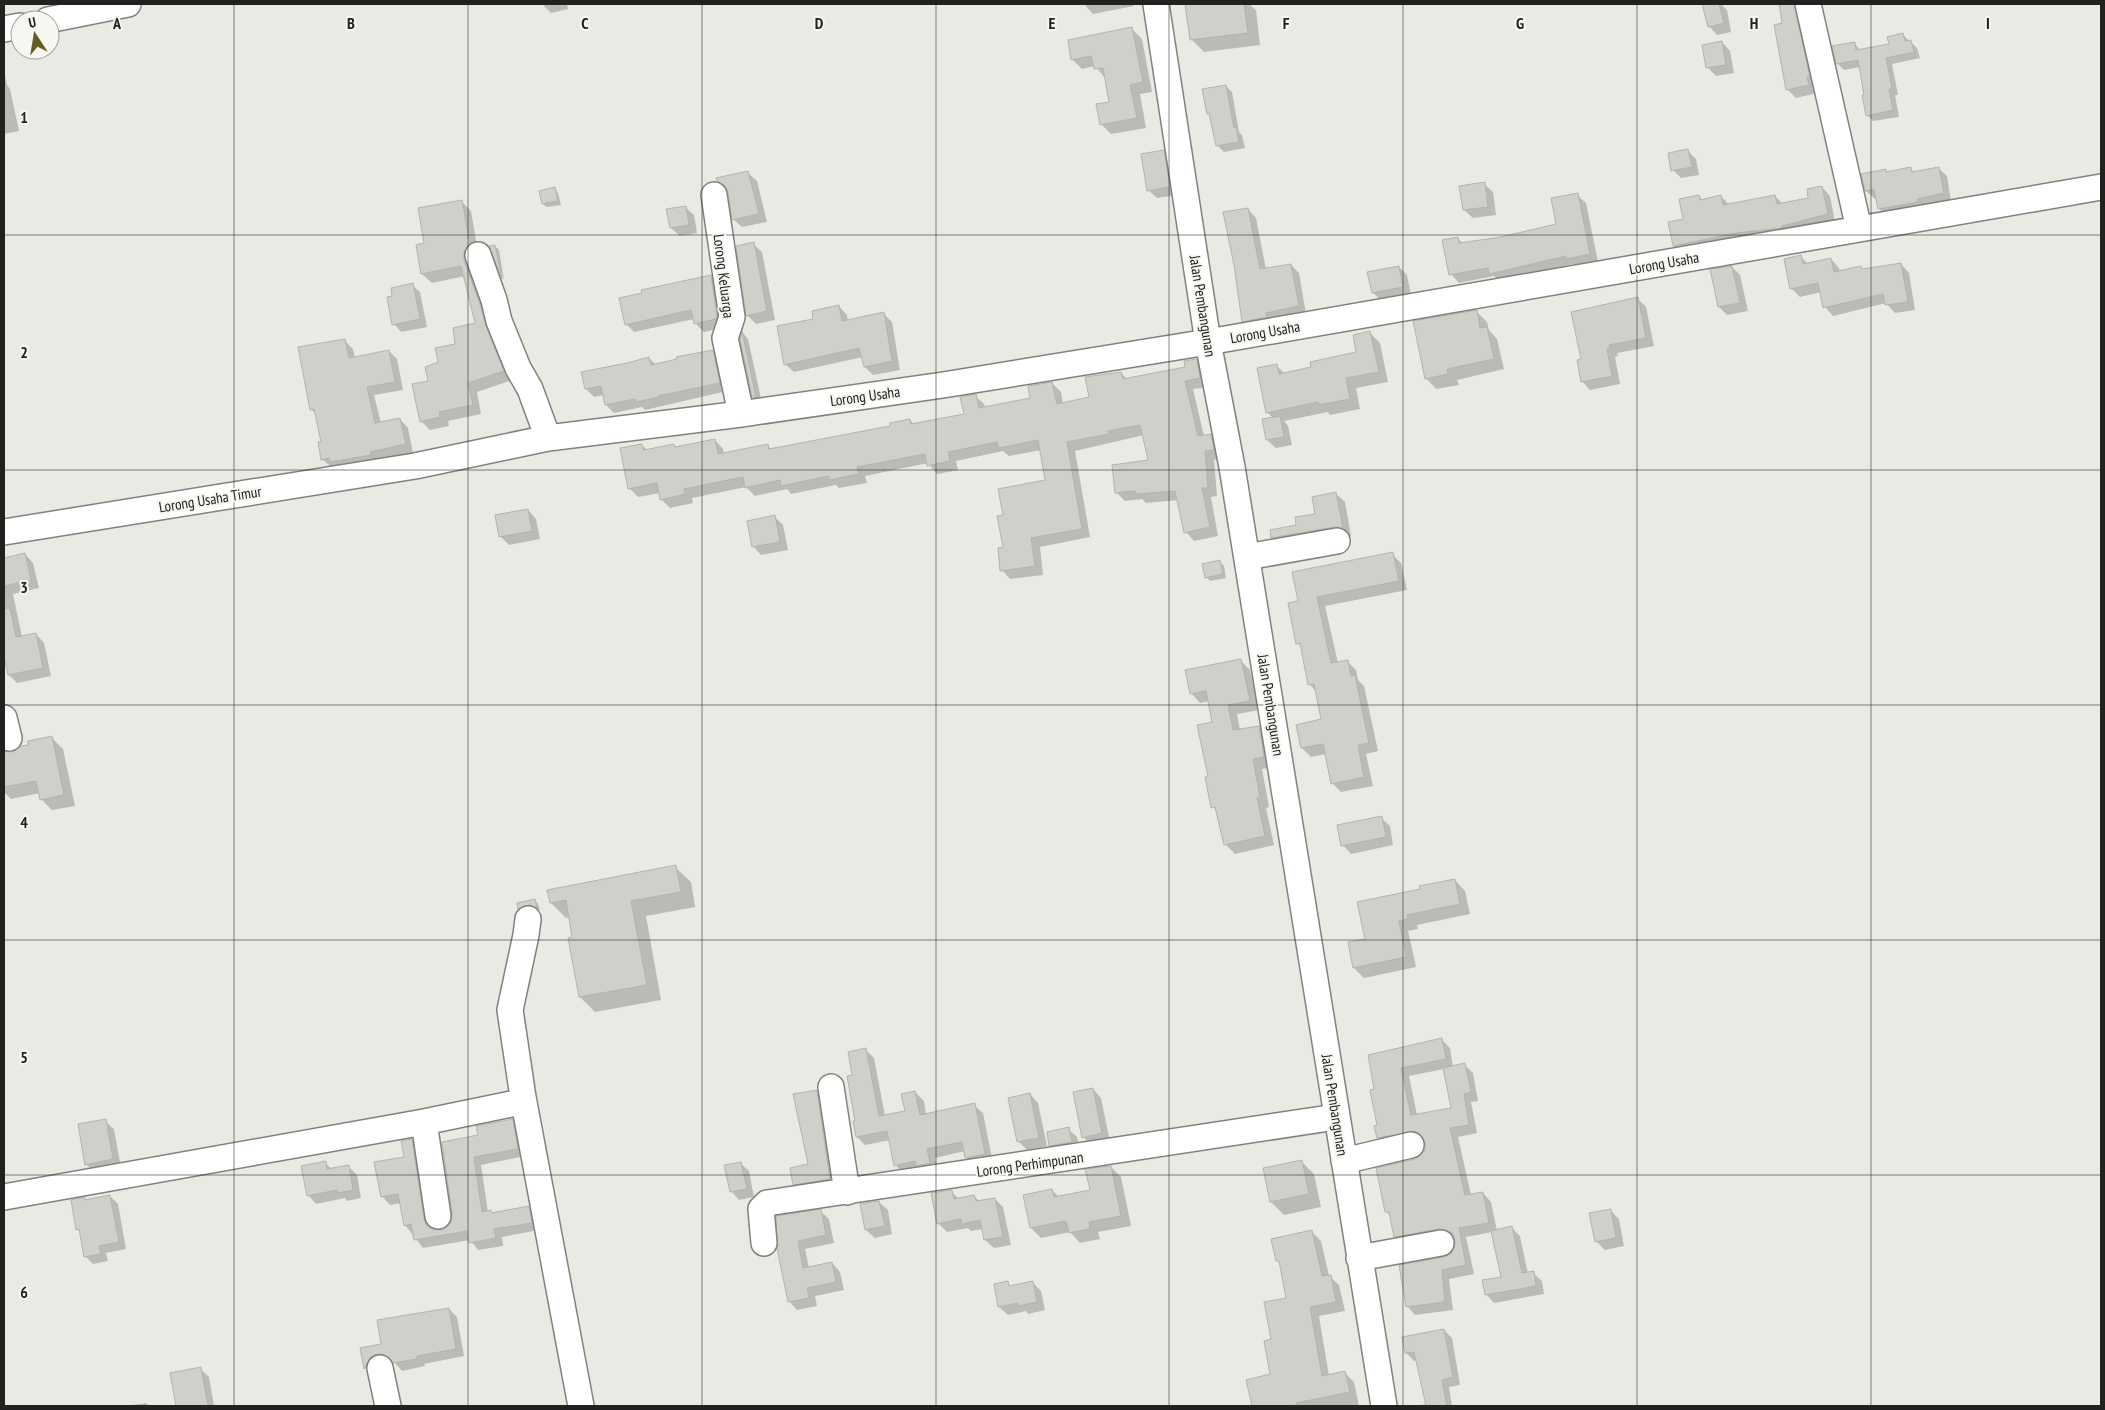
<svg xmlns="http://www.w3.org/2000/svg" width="2105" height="1410" viewBox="0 0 2105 1410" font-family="'PT Sans Narrow',sans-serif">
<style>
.shadow{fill:#0003;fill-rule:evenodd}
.building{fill:#d0cfca;stroke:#b4b3ae}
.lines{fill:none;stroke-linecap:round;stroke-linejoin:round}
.minor-casing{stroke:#82827d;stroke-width:28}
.minor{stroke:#fff;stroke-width:25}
.grid{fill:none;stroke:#21211f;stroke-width:1;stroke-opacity:0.55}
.labels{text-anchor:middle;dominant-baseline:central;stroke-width:4;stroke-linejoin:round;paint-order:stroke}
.street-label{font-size:15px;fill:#21211f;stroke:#f7f6f1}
.grid-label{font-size:16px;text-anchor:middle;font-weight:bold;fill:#21211f;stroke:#f7f6f1;stroke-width:4;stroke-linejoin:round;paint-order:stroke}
</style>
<rect width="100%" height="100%" fill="#eae9e4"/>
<!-- shadow -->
<path class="shadow" d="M542 4H567L568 9 551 13Z
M1084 4H1133L1134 6 1093 14Z
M1186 4H1249L1256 10 1260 45 1204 52 1191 39Z
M1721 4 1727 10 1731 32 1717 35 1709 26 1704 5Z
M1776 4H1805L1817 93 1796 98 1787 89 1784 24 1780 6Z
M1132 29 1142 39 1152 92 1140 94 1146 128 1111 134 1101 124 1111 103 1105 78 1095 66 1082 69 1072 59Z
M1903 35 1917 48 1920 58 1892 64 1898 95H1895L1899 117 1873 121 1867 115 1860 67 1844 70 1837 63 1854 43 1861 51 1890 45Z
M1722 42 1730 51 1734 73 1716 76 1708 68 1703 46Z
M4 70 7 85 10 89 19 131 4 134Z
M1226 86 1232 92 1239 132 1242 135 1245 148 1224 152 1218 146 1211 117 1208 113Z
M1688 151 1696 159 1699 175 1681 178 1673 170Z
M1164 152 1172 160 1177 195 1157 198 1148 190Z
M1938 168 1947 176 1951 202 1887 217 1879 208 1877 199H1875L1866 191 1885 170 1888 173 1911 169 1915 173Z
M748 173 757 181 767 222 742 227 733 219 729 192 718 181Z
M1484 184 1493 192 1496 215 1473 218 1464 210Z
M1822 187 1830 196 1835 222 1682 254 1674 246 1669 223 1685 220 1699 196 1703 200 1721 196 1729 205 1775 196 1783 204 1810 199Z
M555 189 558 193 561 205 547 207 543 204Z
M1577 195 1586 203 1598 262 1576 267 1573 264 1499 281 1494 276 1459 283 1451 274 1458 238 1463 244 1501 238 1557 225Z
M462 202 471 211 478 253 512 380 477 392 481 414 448 421 449 426 430 430 421 421 429 381 440 363 476 324 465 276 432 283 422 274 417 246 426 244Z
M685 207 694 215 697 233 680 236 671 228 668 210Z
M1248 209 1256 218 1266 269 1291 265 1299 273 1306 314 1251 329 1243 321Z
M753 244 762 252 775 320 756 324 747 315Z
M495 246 499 250 504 280 493 250Z
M1801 257 1808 264 1831 259 1839 268 1840 272 1861 267 1864 270 1901 264 1909 273 1915 310 1895 313 1886 303 1833 316 1825 307 1821 292 1800 297 1791 288Z
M1399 267 1407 275 1411 295 1382 301 1373 293Z
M1732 267 1740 275 1748 311 1727 315 1719 307Z
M711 277 719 285 724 327 704 332 695 323 694 319 634 332 626 324Z
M412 285 420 292 427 327 401 332 394 324Z
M1638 299 1646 307 1654 346 1617 353 1618 356 1615 357 1620 384 1590 390 1582 381V360Z
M839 306 847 315 848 321 883 313 892 322 900 370 873 375 865 367 863 357 794 372 785 364 815 320Z
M1476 311 1487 322 1489 330 1497 339 1504 369 1457 380 1459 385 1436 389 1426 378Z
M743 333 748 339 762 403H760L753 397 741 339Z
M1370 333 1380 343 1388 382 1356 388 1360 409 1330 415 1328 412 1284 421 1288 426 1292 445 1276 448 1267 440 1273 418 1267 412 1276 365 1285 374 1313 368 1358 353Z
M345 341 353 349 355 358 389 351 397 359 403 390 374 395 381 423 400 419 408 428 413 453 331 467 322 459V443L316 414 312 410Z
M712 352 721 360 727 391 645 410 642 407 614 413 606 405 604 395 594 397 586 389 649 358 656 365Z
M1196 361 1205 369 1208 387 1193 389 1204 436 1211 435 1219 444 1222 458 1214 460 1217 496 1211 497 1218 536 1194 541 1186 532 1179 500 1146 503 1142 499 1125 501 1116 492 1149 461 1144 435 1075 451 1090 537 1040 547 1043 575 1010 579 1002 570 1004 548V516L1047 481 1041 450 1009 456 1003 451 956 461 958 470 937 474 928 463 865 476 867 483 839 488 836 485 791 494 787 489 755 496 746 487 692 498 693 503 670 508 661 499 660 493 638 497 630 489 642 445 648 451 674 445 677 448 715 440 723 449 724 454 768 446 772 450 892 427 910 420 915 425 966 415 975 396 984 404 985 408 1032 399 1052 383 1061 392 1063 404 1090 398 1121 373 1127 379 1186 368Z
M1336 494 1345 502 1351 536 1344 535 1281 546 1272 537 1317 515Z
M528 510 536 519 540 539 509 545 500 536Z
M774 516 783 525 788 550 761 555 753 546Z
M25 554 33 563 39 588 13 594 22 637 36 634 44 643 51 676 17 683 9 675 4 651V571L10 570Z
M1392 554 1401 563 1407 590 1325 606 1338 663 1347 661 1356 670 1358 680 1364 686 1378 751 1366 754 1373 786 1341 792 1332 783 1326 754 1311 757 1302 748 1298 726 1322 720 1316 691 1310 685 1302 648 1298 643 1299 602Z
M1220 562 1224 566 1226 578 1210 581 1206 577Z
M1241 661 1250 670 1259 710 1237 714 1240 730 1259 727 1268 737 1273 767 1262 769 1269 807 1266 808 1274 845 1235 854 1225 844 1218 812 1213 807 1209 777 1213 723 1209 701 1200 703 1191 693Z
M52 738 63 749 75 806 52 810 41 799 40 793 11 799 4 792V752L13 753Z
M1381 818 1390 826 1393 845 1351 854 1343 845Z
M675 867 691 882 695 907 646 916 661 1000 595 1012 580 997 570 917 566 918 551 903Z
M1455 880 1465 891 1470 914 1417 925 1418 929 1408 931 1416 967 1364 978 1354 968 1366 940 1421 890Z
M535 900 538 904 540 910 534 908 523 912 519 908Z
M1441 1039 1450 1048 1453 1067 1464 1065 1473 1073 1478 1101 1471 1102 1477 1133 1458 1137 1471 1195 1483 1193 1491 1202 1497 1231 1512 1228 1520 1236 1528 1274 1533 1273 1542 1281 1544 1294 1494 1303 1486 1294 1502 1278 1492 1232 1466 1237 1474 1274 1449 1279 1453 1310 1415 1315 1407 1306 1444 1258 1451 1255 1456 1248 1455 1238 1448 1237 1404 1245 1395 1236 1391 1216 1386 1211 1415 1160 1422 1156 1426 1150V1142L1424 1139 1386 1146 1378 1138 1376 1090 1369 1056ZM1444 1069 1453 1109 1417 1115 1409 1076Z
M866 1050 874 1058 885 1116 906 1112 915 1092 924 1101 926 1115 974 1105 983 1113 993 1163 975 1166 967 1158 965 1151 935 1158 938 1171 904 1173 895 1165 890 1140 865 1145 857 1137 854 1076Z
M1093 1089 1101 1098 1110 1142 1092 1145 1083 1137Z
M816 1091 825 1099 838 1187 802 1192 794 1184 810 1165Z
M1030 1094 1038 1103 1047 1146 1027 1150 1018 1141Z
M512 1120 520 1129 525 1156 481 1165 488 1212 493 1214 528 1208 537 1216 539 1230 502 1237 503 1246 478 1250 470 1240 423 1248 405 1225 401 1203 390 1205 382 1196 405 1158 412 1140 420 1148 432 1228 433 1230 441 1231 448 1228 452 1222 479 1136Z
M105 1121 114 1129 121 1168 95 1173 86 1164Z
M1068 1129 1077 1137 1080 1151 1059 1154 1050 1145Z
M1301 1161 1314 1174 1321 1207 1284 1215 1271 1202Z
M325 1163 332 1169 348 1166 357 1175 361 1198 347 1201 345 1198 316 1204 308 1195Z
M740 1163 749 1171 754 1197 739 1200 731 1191Z
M1111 1167 1121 1177 1131 1226 1098 1232 1100 1239 1080 1243 1070 1232 1041 1238 1031 1228 1052 1190 1059 1197 1091 1191Z
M951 1191 959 1199 974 1196 980 1202 995 1199 1003 1207 1011 1245 994 1248 985 1240 983 1229 971 1231 968 1228 947 1232 938 1223Z
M110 1196 118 1204 126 1249 106 1253 108 1261 93 1264 85 1256 81 1233 77 1229 84 1199 87 1201Z
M879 1202 888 1210 892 1234 875 1238 866 1230 861 1205Z
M1610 1210 1619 1219 1624 1246 1605 1250 1596 1241Z
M820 1211 829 1219 834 1243 805 1249 809 1268 832 1263 840 1272 844 1290 815 1296 817 1306 797 1310 789 1301 778 1248Z
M1312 1232 1321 1241 1329 1276 1339 1285 1345 1311 1319 1316 1329 1376 1345 1373 1354 1382 1359 1406H1254L1248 1381 1272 1375 1273 1340 1288 1299 1281 1264 1277 1260Z
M1007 1283 1012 1287 1033 1283 1041 1291 1045 1310 1028 1314 1026 1311 1008 1315 999 1307Z
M449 1309 457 1317 464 1356 424 1364 425 1366 402 1371 394 1362H385L373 1376 365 1368 362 1349 383 1345Z
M1444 1330 1452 1338 1460 1385 1449 1387 1452 1406H1414L1426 1404 1417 1360 1414 1361 1406 1353 1404 1338Z
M200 1369 209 1377 214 1406H179Z
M146 1403 150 1406H124Z"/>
<!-- building -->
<path class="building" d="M1185 4H1244L1248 33 1190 40Z
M1702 4H1719L1724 23 1708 27Z
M1779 4H1794L1810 77H1807L1809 85 1786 90 1774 25 1782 23Z
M1132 27 1143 82 1130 85 1137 118 1100 125 1096 104 1109 102 1103 68 1094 69 1091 56 1071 60 1068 40Z
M1903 33 1905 41 1911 40 1914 52 1886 58 1892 88 1889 89 1893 110 1866 116 1862 95H1864L1858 60 1836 64 1832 46 1855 42 1856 50 1889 44 1887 37Z
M1722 41 1726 65 1706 68 1702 45Z
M1226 85 1234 128 1236 127 1239 142 1216 146 1209 113 1207 114 1202 89Z
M1688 149 1692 167 1671 171 1668 153Z
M1164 150 1170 187 1147 191 1141 154Z
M1911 167 1912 172 1939 167 1944 193 1917 199 1918 202 1878 209 1874 189 1865 191 1861 174 1886 169V172Z
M748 171 759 214 732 220 728 192 725 186 717 181 716 178Z
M1485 182 1488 207 1463 210 1459 186Z
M1822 186 1828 214 1782 226V228L1736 233 1673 246 1668 222 1683 219 1679 199 1699 195 1700 200 1721 195 1723 205 1775 195 1777 204 1808 198 1807 189Z
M555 187 558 201 542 204 539 191Z
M1578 193 1590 254 1566 259V256L1489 274 1488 268 1449 275 1442 240 1458 237 1459 243 1501 237 1556 224 1551 198Z
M462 200 470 244 464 252V260L480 304 486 326 504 371 468 383 473 405 439 412 440 417 420 422 412 384 428 381 425 367 438 362 435 348 455 344 453 328 475 323 461 266 421 274 416 245 424 243 418 208Z
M686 206 689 225 670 228 666 209Z
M1248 208 1260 269 1291 264 1299 306 1266 313 1267 317 1242 322 1234 265 1223 212Z
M754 242 767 311 746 316 736 246Z
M495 245 500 269 502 279 489 246Z
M1801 255 1803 264 1831 258 1834 272 1861 266 1862 269 1901 263 1908 302 1885 305 1883 294 1823 308 1818 283 1790 289 1784 259Z
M1399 266 1403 287 1372 293 1367 272Z
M1732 266 1740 303 1718 307 1710 269Z
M711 275 717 316 716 319 694 324 691 310 625 325 619 298 642 293 641 290Z
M413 283 420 319 392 325 387 297 392 296 391 288Z
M1638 297 1646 338 1609 345 1610 348 1607 349 1612 376 1581 382 1577 360 1581 359 1571 312Z
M839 305 842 321 884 312 892 361 864 367 859 348 784 365 777 326 813 319 812 311Z
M1477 310 1480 328 1487 327 1494 359 1447 369 1448 374 1425 379 1413 321Z
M742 331 756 397H752L740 339Z
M1370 331 1379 372 1346 378 1350 399 1319 405 1318 402 1266 413 1257 368 1277 364 1279 374 1311 367 1310 362 1356 352 1353 335Z
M345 339 349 358 389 350 395 382 367 387 375 423 400 418 406 444 370 452 371 455 330 462 329 458 321 460 318 442H321L314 409 310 410 298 347Z
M713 350 720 383 658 396 659 397 636 402 635 399 605 405 601 386 585 389 581 372 627 363 649 357 651 365 677 359 676 357Z
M1197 359 1200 378 1185 381 1198 436 1211 434 1214 450 1205 451 1208 488H1202L1210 527 1184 533 1175 491 1135 494V491L1115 493 1112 465 1148 460 1140 425 1108 431 1109 434 1067 442 1082 529 1031 538 1035 566 1000 571 998 548 1003 547 997 516 1003 515 998 489 1045 480 1038 440 999 448 997 442 948 452 950 461 927 466 925 454 857 467 859 474 829 480 828 476 781 486 780 480 745 488 743 477 684 489 685 494 660 500 657 483 628 489 620 448 642 444 644 450 674 444 675 447 715 439 718 454 768 444 769 449 890 426V423L910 419 911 424 964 414 960 397 976 394 979 408 1030 398 1028 386 1052 382 1057 404 1089 397 1085 377 1121 372 1123 379 1185 367 1184 361Z
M1280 416 1284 437 1266 440 1262 419Z
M1336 492 1343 528 1334 527 1271 538 1270 530 1296 525 1295 517 1315 514 1312 497Z
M528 509 532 531 499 537 495 515Z
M775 515 780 542 752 547 747 521Z
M1393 552 1399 581 1317 597 1331 663 1348 660 1351 676 1355 675 1369 743 1358 745 1364 777 1331 784 1323 744 1301 748 1296 725 1321 719 1314 684 1308 685 1300 643 1296 644 1292 624 1288 603 1298 601 1292 572Z
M25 553 31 580 4 586V558Z
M1220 560 1223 574 1205 578 1202 564Z
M10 608 16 637 36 633 43 668 8 675 4 657V609Z
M1241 659 1250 701 1228 705 1233 730 1259 726 1264 757 1253 759 1260 798H1257L1265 836 1224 845 1215 807 1211 808 1205 777 1208 776 1197 725 1212 722 1206 691 1190 694 1185 670Z
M52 736 64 795 40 800 36 781 4 787V751L13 752 20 746 28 745V741Z
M1382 816 1386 837 1341 846 1337 825Z
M676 865 681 892 631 901 647 985 579 997 568 938 572 937 566 900 550 903 547 890Z
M1455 879 1460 904 1407 915 1408 919 1399 921 1406 957 1353 968 1348 942 1365 939 1357 902 1420 889 1419 886Z
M535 899 537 908 529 905 518 909 517 903Z
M1442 1038 1446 1059 1401 1068 1411 1115 1451 1108 1443 1068 1465 1063 1471 1092 1464 1094 1469 1125 1450 1128 1465 1195 1483 1192 1489 1223 1459 1228 1466 1265 1442 1270 1445 1302 1406 1307 1399 1265 1444 1257 1451 1254 1454 1248 1455 1241 1452 1233 1446 1230 1439 1229 1394 1237 1389 1212H1385L1376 1168 1415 1159 1421 1155 1425 1150V1142L1421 1135 1415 1131 1377 1138 1374 1126 1377 1125 1370 1090 1374 1089 1368 1055Z
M866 1048 879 1116 905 1111 901 1094 915 1091 920 1115 975 1103 985 1154 965 1158 962 1142 927 1149 930 1163 916 1166 915 1161 894 1166 887 1131 856 1137 853 1121H855L847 1076 852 1075 848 1052Z
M1093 1088 1102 1133 1082 1138 1073 1092Z
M817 1090 830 1179 793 1185 790 1168 808 1164 793 1094Z
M1030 1093 1039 1138 1017 1142 1008 1098Z
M106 1119 113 1159 85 1165 78 1124Z
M513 1119 518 1149 474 1157 482 1212 491 1210V1213L529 1206 532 1223 494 1229 496 1238 469 1243 467 1231 414 1240 411 1224 404 1226 398 1194 381 1197 374 1162 404 1157 401 1141 412 1139 424 1219 426 1225 432 1229 441 1230 447 1227 451 1222 452 1214 442 1142 478 1135 476 1126Z
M1069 1127 1072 1142 1049 1146 1047 1132Z
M1302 1160 1309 1194 1270 1202 1263 1168Z
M326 1161 327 1169 349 1165 353 1190 338 1193 337 1190 307 1196 301 1166Z
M741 1162 747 1189 730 1192 724 1165Z
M1111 1166 1121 1216 1089 1222 1090 1229 1069 1233 1066 1221 1030 1228 1023 1195 1052 1189 1054 1197 1090 1190 1085 1169Z
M952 1190 954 1199 974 1195 976 1201 995 1198 1003 1237 984 1240 980 1220 962 1224 961 1219 937 1224 931 1193Z
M110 1195 119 1242 99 1246 101 1254 84 1257 79 1229 76 1230 71 1200 85 1197V1200Z
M879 1201 885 1226 865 1230 860 1204Z
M821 1209 826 1235 798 1241 803 1268 832 1262 836 1282 807 1288 809 1298 788 1302 777 1248 776 1216Z
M1611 1209 1616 1238 1595 1242 1589 1213Z
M1512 1226 1522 1273 1534 1271 1536 1286 1485 1295 1482 1280 1501 1277 1491 1231Z
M1312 1230 1322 1276 1331 1275 1336 1302 1310 1307 1322 1376 1345 1371 1350 1392 1296 1403V1406H1252L1246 1380 1270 1374 1264 1341 1271 1339 1264 1302 1286 1298 1279 1261H1276L1271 1239Z
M1008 1281 1009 1286 1033 1281 1037 1302 1018 1306V1303L998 1307 994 1284Z
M449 1308 456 1349 417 1356V1359L393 1363 385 1355 377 1354 370 1358 364 1369 360 1348 381 1344 377 1320Z
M1444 1329 1453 1377 1442 1380 1447 1406H1426L1414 1352 1405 1353 1402 1337Z
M201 1367 208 1406H176L170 1373Z"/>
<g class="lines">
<defs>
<path id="minor" d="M1156 4 1208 342 1232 467 1384 1406
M1808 4 1859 229
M48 20 128 4
M4 29 20 26
M714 195 732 317 725 338 741 414
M478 255 494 300 499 321 518 368 530 389 548 438
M4 532 415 466 548 438 741 414 943 385 1208 342 2101 187
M1247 557 1337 541
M4 718 9 738
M528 919 526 935 510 1010 523 1097 581 1406
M831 1087 847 1192
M424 1122 438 1216
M1344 1161 1411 1145
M4 1197 424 1122 516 1103 523 1097
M764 1243 761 1209 767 1203 1336 1117
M1359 1258 1441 1243
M380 1368 388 1406"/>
</defs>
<!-- minor casing -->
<use href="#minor" class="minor-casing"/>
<!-- minor -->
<use href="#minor" class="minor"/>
</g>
<!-- grid -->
<path class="grid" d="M234 4V1406M468 4V1406M702 4V1406M936 4V1406M1169 4V1406M1403 4V1406M1637 4V1406M1871 4V1406M4 235H2101M4 470H2101M4 705H2101M4 940H2101M4 1175H2101"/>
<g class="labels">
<!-- street labels -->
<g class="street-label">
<text transform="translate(1664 263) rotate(-10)">Lorong Usaha</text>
<text transform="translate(724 276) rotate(83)">Lorong Keluarga</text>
<text transform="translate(1203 306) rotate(81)">Jalan Pembangunan</text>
<text transform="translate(1265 332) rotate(-10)">Lorong Usaha</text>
<text transform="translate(865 396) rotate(-8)">Lorong Usaha</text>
<text transform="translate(210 499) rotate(-9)">Lorong Usaha Timur</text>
<text transform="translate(1271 705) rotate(81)">Jalan Pembangunan</text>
<text transform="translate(1335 1105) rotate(81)">Jalan Pembangunan</text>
<text transform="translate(1030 1164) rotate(-8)">Lorong Perhimpunan</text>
</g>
</g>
<g class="grid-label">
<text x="117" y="29">A</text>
<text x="351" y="29">B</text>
<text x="585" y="29">C</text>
<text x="819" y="29">D</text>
<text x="1052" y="29">E</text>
<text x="1286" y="29">F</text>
<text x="1520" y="29">G</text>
<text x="1754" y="29">H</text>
<text x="1988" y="29">I</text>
<text x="24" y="123">1</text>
<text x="24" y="358">2</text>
<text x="24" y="593">3</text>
<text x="24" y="828">4</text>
<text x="24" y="1063">5</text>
<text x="24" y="1298">6</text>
</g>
<!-- border -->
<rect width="2105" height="1410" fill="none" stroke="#21211f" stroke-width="10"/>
<!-- north arrow -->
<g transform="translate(35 35) rotate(348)"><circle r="24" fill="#f7f6f1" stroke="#a1a19d"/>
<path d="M0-4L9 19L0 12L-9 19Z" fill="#655b27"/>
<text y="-8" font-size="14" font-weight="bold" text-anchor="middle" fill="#21211f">U</text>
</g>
</svg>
